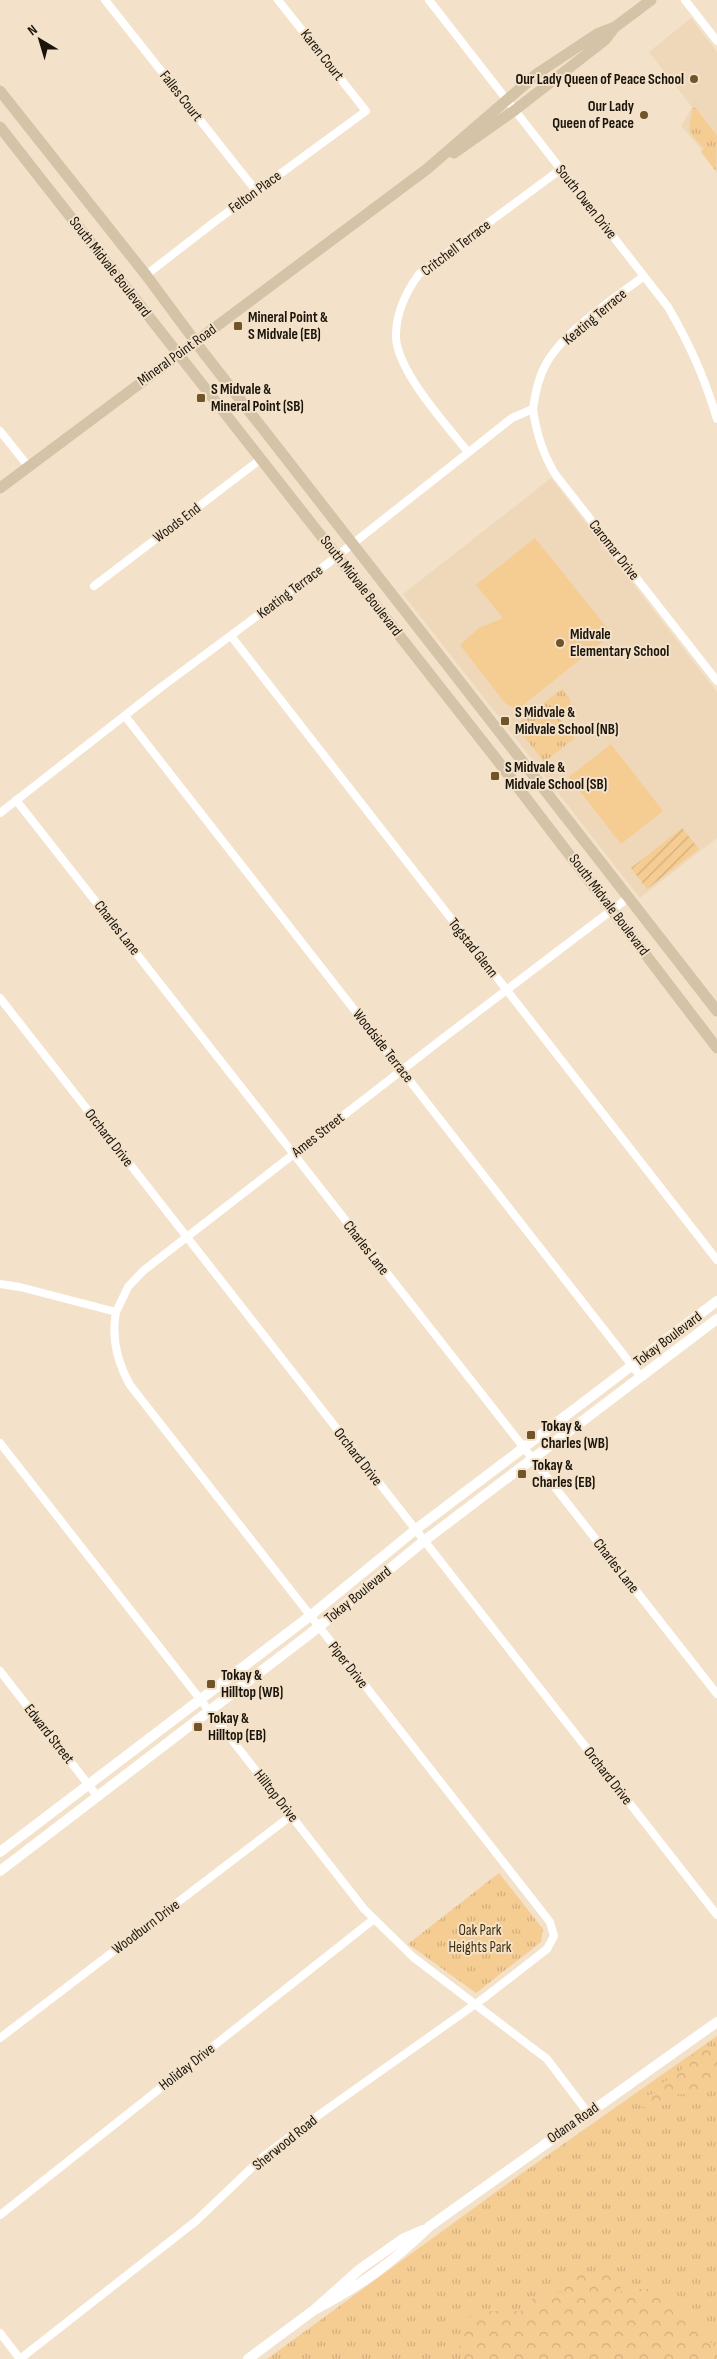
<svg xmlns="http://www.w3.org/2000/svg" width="717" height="2359" viewBox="0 0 717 2359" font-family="'Sofia Sans Condensed',sans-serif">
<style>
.built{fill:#efd8b9}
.grass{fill:url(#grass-tufts)}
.forest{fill:url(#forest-crowns)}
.garden{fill:url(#garden-furrows)}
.pitch{fill:#f5cc92}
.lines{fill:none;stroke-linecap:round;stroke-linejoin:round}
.minor{stroke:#fff;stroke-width:8}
.tertiary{stroke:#fff;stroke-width:10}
.secondary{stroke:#d4c3a7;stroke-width:11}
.poi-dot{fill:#715428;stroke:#f3e2c9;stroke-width:2}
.labels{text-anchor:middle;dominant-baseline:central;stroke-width:4;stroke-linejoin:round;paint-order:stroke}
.street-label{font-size:15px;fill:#1a140b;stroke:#f3e2c9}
.poi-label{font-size:15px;font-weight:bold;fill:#1a140b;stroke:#f3e2c9;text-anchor:start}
.park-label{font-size:15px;fill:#432e0b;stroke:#f3e2c9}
</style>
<defs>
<pattern id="grass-tufts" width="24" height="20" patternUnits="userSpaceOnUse" patternTransform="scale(1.25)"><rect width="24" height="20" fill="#f5cc92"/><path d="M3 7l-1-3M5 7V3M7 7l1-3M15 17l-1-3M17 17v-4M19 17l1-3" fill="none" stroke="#d1ae7d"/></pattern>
<pattern id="forest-crowns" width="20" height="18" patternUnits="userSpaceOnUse" patternTransform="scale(1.25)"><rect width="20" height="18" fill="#f5cc92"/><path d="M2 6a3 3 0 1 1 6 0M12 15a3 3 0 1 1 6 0" fill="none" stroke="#d1ae7d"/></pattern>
<pattern id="garden-furrows" width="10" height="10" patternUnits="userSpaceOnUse" patternTransform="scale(1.25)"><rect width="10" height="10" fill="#f5cc92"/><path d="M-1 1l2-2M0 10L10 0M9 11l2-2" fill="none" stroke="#d1ae7d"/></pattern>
</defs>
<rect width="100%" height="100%" fill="#f3e2c9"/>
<!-- built -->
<path class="built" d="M691 18 717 52V173L701 152 702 150 681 126 692 107 649 52Z
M551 478 717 692V838L640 898 403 594Z"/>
<!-- grass -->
<path class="grass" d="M695 107 717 136 716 171 701 152 704 149 689 131 692 109Z
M562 689 570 699 571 708 558 717 575 738 544 762 515 725Z
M499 1873 543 1929 541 1942 476 1993 408 1944Z
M717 2036V2359H267L511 2181Z"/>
<!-- forest -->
<path class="forest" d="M717 2047V2080L712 2079 704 2095 678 2094 671 2104 640 2108 646 2096 658 2092 662 2083 677 2075 690 2058 703 2050Z
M608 2271 620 2278 621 2293 639 2289H656L697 2324 717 2350V2359H463L459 2348 467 2318 491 2311H521L537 2294 560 2293 574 2276Z"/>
<!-- garden -->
<path class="garden" d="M682 828 699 849 647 889 631 868Z"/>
<!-- pitch -->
<path class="pitch" d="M535 538 612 634 517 710 505 703 460 645 479 628 503 618 476 585Z
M611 744 663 811 621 844 569 777Z"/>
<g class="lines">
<!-- minor -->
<path class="minor" d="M105 0 257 192
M429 0 668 307C690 345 704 376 717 419
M685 0 717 41
M146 275 217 220 366 111 278 0
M533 409C536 432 543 454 555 474L717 681
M0 431 28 466
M468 452C447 426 395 369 396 335 396 312 406 292 419 274L561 169
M94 586 261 459
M231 636 717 1260
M125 716 641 1377
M16 800 717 1694
M0 813 160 688 327 564 512 418 533 409C535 394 538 378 546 364 564 331 614 299 644 276
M0 998 717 1915
M0 1284 20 1287 116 1312 128 1287 143 1271 442 1039 629 897
M0 1443 364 1909 413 1957 547 2059 588 2113
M0 1671 98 1797
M0 2038 292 1815
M0 2215 374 1919
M0 2333 20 2359
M20 2359 196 2221 264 2156 323 2112 484 1998 547 1949 554 1936 550 1922 130 1385C117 1362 111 1339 116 1312"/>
<!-- tertiary -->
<path class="tertiary" d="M0 1852 310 1616 415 1530 717 1301
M0 1871 311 1633 424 1541 717 1319
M314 2310C359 2287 393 2262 430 2226L717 2022
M248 2359 314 2310 360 2269 404 2238 423 2230"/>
<!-- secondary -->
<path class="secondary" d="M0 91 146 275 203 352 717 1011
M0 127 494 756 717 1048
M454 153 515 110 605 40 615 27
M0 488 427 169 538 73 597 34 615 27 651 0"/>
</g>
<!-- markers -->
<g class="poi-dot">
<circle cx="694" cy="79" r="5"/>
<circle cx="644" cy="115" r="5"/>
<rect x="233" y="321" width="10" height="10" rx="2.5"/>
<rect x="196" y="393" width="10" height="10" rx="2.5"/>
<circle cx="560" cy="643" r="5"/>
<rect x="500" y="716" width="10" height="10" rx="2.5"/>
<rect x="490" y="771" width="10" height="10" rx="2.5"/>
<rect x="526" y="1430" width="10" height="10" rx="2.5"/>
<rect x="517" y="1469" width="10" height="10" rx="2.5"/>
<rect x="206" y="1679" width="10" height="10" rx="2.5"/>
<rect x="193" y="1722" width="10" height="10" rx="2.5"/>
</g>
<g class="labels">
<!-- street labels -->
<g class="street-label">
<text transform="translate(322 55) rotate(52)">Karen Court</text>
<text transform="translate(181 96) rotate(52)">Falles Court</text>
<text transform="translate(255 192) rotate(-36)">Felton Place</text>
<text transform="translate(586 202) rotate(52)">South Owen Drive</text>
<text transform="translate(456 248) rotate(-37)">Critchell Terrace</text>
<text transform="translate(110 267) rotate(52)">South Midvale Boulevard</text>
<text transform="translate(595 317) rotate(-40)">Keating Terrace</text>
<text transform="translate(177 355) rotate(-36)">Mineral Point Road</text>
<text transform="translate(177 523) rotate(-37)">Woods End</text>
<text transform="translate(614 550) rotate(52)">Caromar Drive</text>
<text transform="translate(361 586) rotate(52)">South Midvale Boulevard</text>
<text transform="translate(290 592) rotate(-37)">Keating Terrace</text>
<text transform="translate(609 905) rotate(53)">South Midvale Boulevard</text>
<text transform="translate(117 928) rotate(52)">Charles Lane</text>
<text transform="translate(473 948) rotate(52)">Togstad Glenn</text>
<text transform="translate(383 1046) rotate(52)">Woodside Terrace</text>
<text transform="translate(318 1135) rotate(-38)">Ames Street</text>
<text transform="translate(109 1138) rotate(52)">Orchard Drive</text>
<text transform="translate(366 1248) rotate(52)">Charles Lane</text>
<text transform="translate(668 1339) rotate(-37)">Tokay Boulevard</text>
<text transform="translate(358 1457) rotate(52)">Orchard Drive</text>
<text transform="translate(616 1566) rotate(52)">Charles Lane</text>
<text transform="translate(358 1595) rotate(-39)">Tokay Boulevard</text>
<text transform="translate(348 1665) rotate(52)">Piper Drive</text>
<text transform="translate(49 1734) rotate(52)">Edward Street</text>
<text transform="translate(608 1776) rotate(52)">Orchard Drive</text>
<text transform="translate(276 1796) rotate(52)">Hilltop Drive</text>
<text transform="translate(146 1927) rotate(-37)">Woodburn Drive</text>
<text transform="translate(187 2067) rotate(-38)">Holiday Drive</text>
<text transform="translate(573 2123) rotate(-35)">Odana Road</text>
<text transform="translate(285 2143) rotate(-39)">Sherwood Road</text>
</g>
<!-- poi labels -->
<g class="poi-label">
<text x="684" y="79" text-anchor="end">Our Lady Queen of Peace School</text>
<text x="634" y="106" text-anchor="end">Our Lady<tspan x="634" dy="17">Queen of Peace</tspan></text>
<text x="248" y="317">Mineral Point &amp;<tspan x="248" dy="17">S Midvale (EB)</tspan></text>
<text x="211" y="389">S Midvale &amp;<tspan x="211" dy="17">Mineral Point (SB)</tspan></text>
<text x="570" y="634">Midvale<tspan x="570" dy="17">Elementary School</tspan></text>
<text x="515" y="712">S Midvale &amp;<tspan x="515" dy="17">Midvale School (NB)</tspan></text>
<text x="505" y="767">S Midvale &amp;<tspan x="505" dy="17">Midvale School (SB)</tspan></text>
<text x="541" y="1426">Tokay &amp;<tspan x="541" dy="17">Charles (WB)</tspan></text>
<text x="532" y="1465">Tokay &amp;<tspan x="532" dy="17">Charles (EB)</tspan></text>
<text x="221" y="1675">Tokay &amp;<tspan x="221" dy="17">Hilltop (WB)</tspan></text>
<text x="208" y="1718">Tokay &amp;<tspan x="208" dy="17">Hilltop (EB)</tspan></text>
</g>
<!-- park labels -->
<g class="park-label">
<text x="480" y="1930">Oak Park<tspan x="480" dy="17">Heights Park</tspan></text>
</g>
</g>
<!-- north arrow -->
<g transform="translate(40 40) rotate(322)" stroke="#f3e2c9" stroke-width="4" paint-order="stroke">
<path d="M0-4L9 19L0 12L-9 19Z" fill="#1a140b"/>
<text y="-8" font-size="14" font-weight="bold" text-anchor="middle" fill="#1a140b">N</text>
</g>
</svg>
